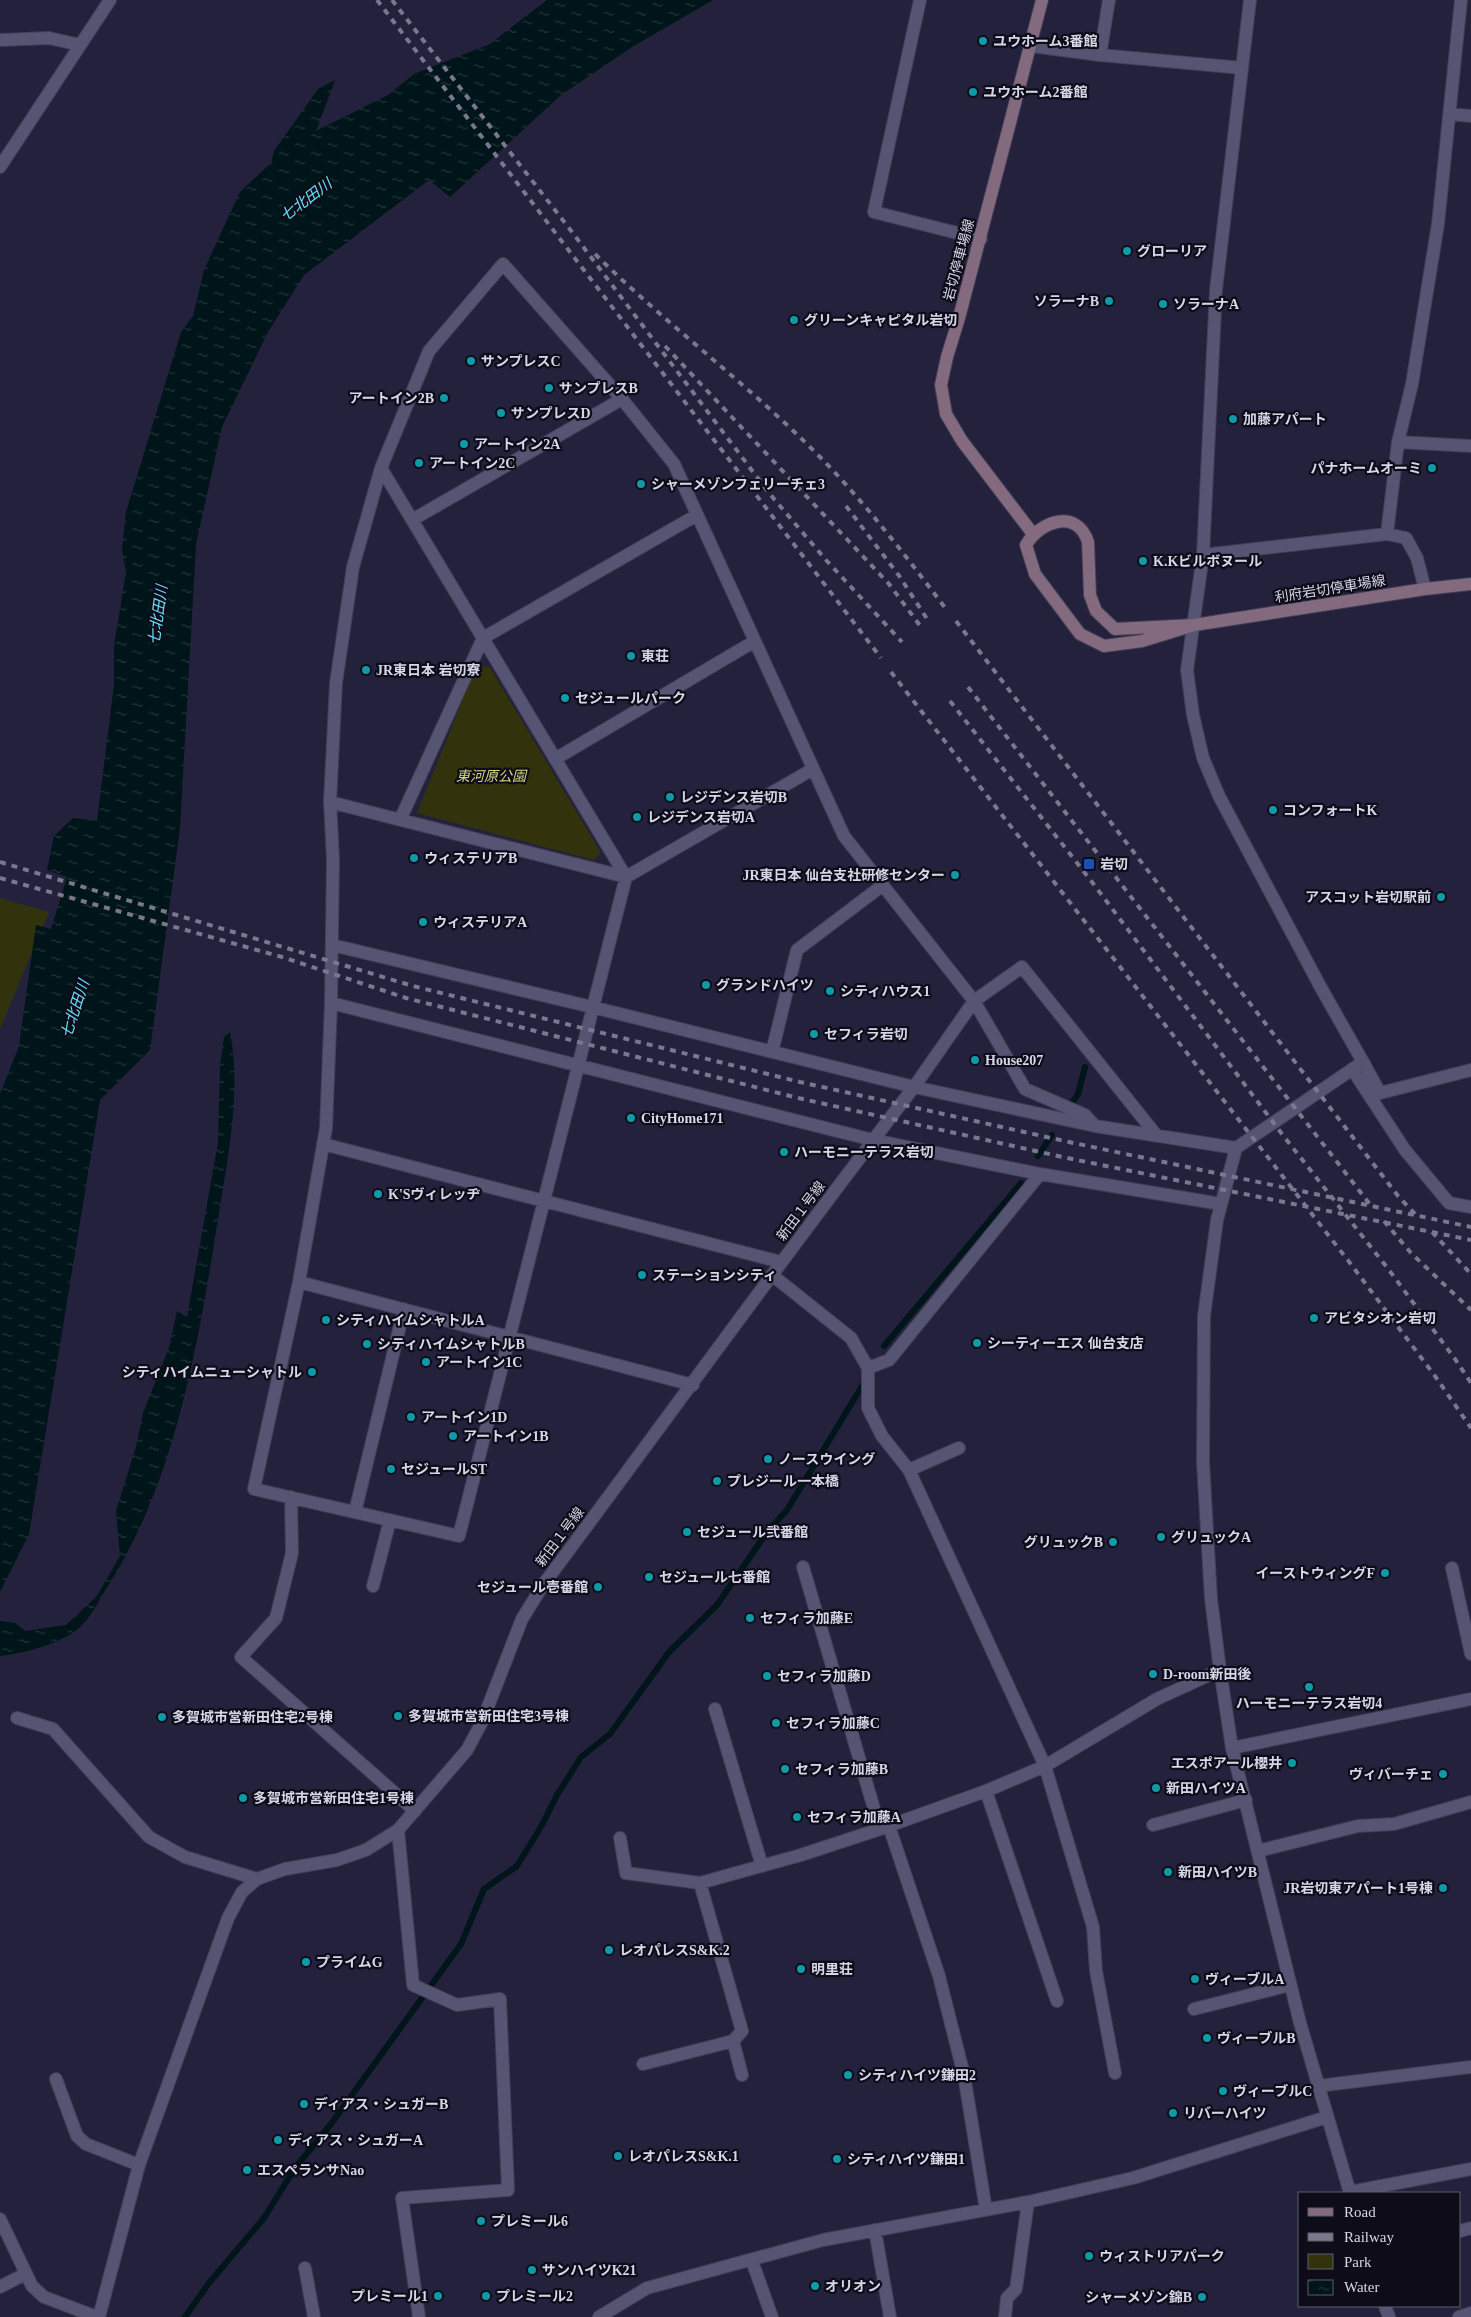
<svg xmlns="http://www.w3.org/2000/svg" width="1471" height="2317" viewBox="0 0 1471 2317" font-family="'Times New Roman','Noto Sans JP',serif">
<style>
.park{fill:#32330c}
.water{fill:url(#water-ripples)}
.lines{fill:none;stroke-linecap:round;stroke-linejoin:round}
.stream{stroke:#001519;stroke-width:6}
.minor-casing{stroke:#423e55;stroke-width:14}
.tertiary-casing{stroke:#423e55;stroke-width:14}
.secondary-casing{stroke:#423e55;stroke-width:14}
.minor{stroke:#565473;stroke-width:12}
.tertiary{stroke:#565473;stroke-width:12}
.secondary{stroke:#846a7e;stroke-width:12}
.rail{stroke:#7a788e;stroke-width:4;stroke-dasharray:6 6;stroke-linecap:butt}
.culture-dot{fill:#0f9aa8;stroke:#0d0c18;stroke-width:2}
.transit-dot{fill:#1a4fb4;stroke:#0d0c18;stroke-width:2}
.labels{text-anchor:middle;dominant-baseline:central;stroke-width:4.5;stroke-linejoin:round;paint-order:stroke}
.poi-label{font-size:14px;font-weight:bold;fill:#d7d6e8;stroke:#0d0c18;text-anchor:start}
.street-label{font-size:14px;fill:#d7d6e8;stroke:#0d0c18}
.park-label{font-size:14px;font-style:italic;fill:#d1d77d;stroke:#0d0c18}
.water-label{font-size:15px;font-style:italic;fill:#67e1f8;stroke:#0d0c18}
</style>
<defs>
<pattern id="water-ripples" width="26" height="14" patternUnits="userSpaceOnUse" patternTransform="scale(1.25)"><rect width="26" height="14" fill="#001519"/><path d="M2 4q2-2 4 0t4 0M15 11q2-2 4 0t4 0" fill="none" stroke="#24363a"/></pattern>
</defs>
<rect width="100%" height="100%" fill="#23213b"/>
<!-- park -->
<path class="park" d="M489 666 601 853 594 860 417 813 476 667Z
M0 898 49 912 0 1029Z"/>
<!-- water -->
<path class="water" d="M547 0H713L632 47 561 95 450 197 429 180 304 275 268 332 222 427 196 544 180 828 150 1050 100 1100 29 1534 0 1592V1094L19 1046 36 925 51 929 67 877 47 870 54 836 73 818 97 821 114 685V646L126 572 122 549 126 512 181 332 193 316 204 270 240 192 271 163 274 151 318 89 335 80 316 131 388 95 414 74 490 44Z
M230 1032C242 1090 227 1161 218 1219 198 1344 176 1481 106 1589 98 1602 90 1619 78 1629 57 1645 25 1653 0 1656V1621L15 1623 25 1631 66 1625 97 1596 120 1556 116 1511 136 1447 143 1413 169 1348 177 1311 187 1317 218 1143 220 1065 224 1037Z"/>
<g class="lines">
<!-- stream -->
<path class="stream" d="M1072 1103 1078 1094 1085 1067
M1038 1156 1052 1135
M884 1346 1021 1183
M185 2317 209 2283 264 2218 295 2168 331 2124 461 1944 484 1889 517 1866 542 1825 557 1795 581 1757 610 1734 669 1652 717 1605 767 1532 787 1510 862 1386"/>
<defs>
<path id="minor" d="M920 0 874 212 981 239
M0 40 49 38 80 45
M1031 46 1100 55 1242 68
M1100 55 1109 0
M1450 114 1471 116
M0 167 110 0
M1398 442 1471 446
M381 468 626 877 459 1536 254 1489 299 1282 326 1128 331 1003 333 859 330 802 336 683 353 567 381 468 429 351 503 264 622 399 674 464 844 836 974 1001 1025 1089 1085 1115 1095 1126
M412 520 622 399
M1387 534 1398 442 1412 384 1438 224 1461 0
M1203 555 1387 534 1406 538 1417 558 1425 589
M555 759 755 641
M330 802 626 877 813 769
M400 820 483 638 697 515
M332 945 592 1007 914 1087 1095 1126 1236 1148
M331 1003 873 1140 1040 1174 1221 1204
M772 1052 797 950 883 885
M1363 1062 1380 1093 1471 1070
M1352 1069 1405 1150 1449 1203 1471 1207
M914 1087 974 1001 1022 967 1157 1136
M323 1144 781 1262
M772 1275 851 1338 868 1368V1408L882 1436 909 1470 1045 1766 1093 1927 1096 1971 1115 2073
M299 1282 693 1385
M868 1368 889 1360 1040 1174
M909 1470 959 1448
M291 1497 292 1553 276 1618 241 1657 415 1811
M355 1512 404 1309
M803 1567 880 1829
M1452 1568 1471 1654
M373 1586 390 1520
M715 1709 762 1866
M17 1718 53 1729 149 1837 185 1857 257 1879
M1232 1748 1471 1699
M986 1791 1057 2001
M1153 1825 1246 1800
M889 1826 939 1976 964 2075 986 2210
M398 1830 413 1985 457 2005 500 1999 508 2190 402 2198 419 2317
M620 1838 626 1873 700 1883 801 1855 880 1829 986 1791 1045 1766 1157 1699 1220 1670
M1258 1851 1358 1826 1394 1824 1471 1802
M1194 2009 1290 1985
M1300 2023 1350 2193
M733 2041 742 2075
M643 2064 733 2041 742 2031 700 1883
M56 2079 77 2136 86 2144 139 2165
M1318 2086 1471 2067
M1350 2192 1471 2169
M0 2219 32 2286 44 2297 97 2317
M875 2230 890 2317
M1460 2231 1471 2228
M752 2261 772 2317
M305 2268 314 2317
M0 2287 25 2274
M1385 2306 1389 2317
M599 2317 647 2288 823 2240 1028 2202 1133 2178 1327 2117
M1005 2317 1007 2298 1016 2289 1028 2202
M1459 2317 1471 2313"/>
<path id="tertiary" d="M1250 0 1216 290 1203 555 1187 670 1193 715 1203 758 1219 796 1320 986 1363 1062 1236 1148 1217 1220 1204 1316 1203 1462 1211 1599 1220 1670 1232 1748 1300 2023
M99 2317 139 2165 228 1918 242 1892 257 1879 285 1869 337 1860 366 1850 398 1830 467 1750 482 1722 522 1619 543 1585C667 1419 787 1251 914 1087"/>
<path id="secondary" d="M1033 534 962 441 946 414 941 385 947 357 959 318 1042 0
M1194 625 1115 629 1096 611 1090 595 1088 542C1077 508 1040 521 1026 545L1035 574 1080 634 1104 646 1142 641 1194 625 1425 589 1471 584"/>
</defs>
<!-- minor casing -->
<use href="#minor" class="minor-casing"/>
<!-- tertiary casing -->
<use href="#tertiary" class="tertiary-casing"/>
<!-- secondary casing -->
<use href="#secondary" class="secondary-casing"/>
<!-- minor -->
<use href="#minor" class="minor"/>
<!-- tertiary -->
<use href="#tertiary" class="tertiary"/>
<!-- secondary -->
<use href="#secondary" class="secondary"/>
<!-- rail -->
<path class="rail" d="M377 0 881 658
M392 0 572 232 769 493 826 560 902 642
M595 254C667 325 749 385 820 457 866 504 906 556 946 609
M665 346 889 584 921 627
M846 506 900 577 929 622
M956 621 1398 1196 1416 1215
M891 672 1350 1263 1435 1376 1471 1428
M968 687 1372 1207
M950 701 1092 882 1282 1134 1389 1270 1455 1359 1471 1383
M0 862 413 986 800 1082 1069 1142 1471 1227
M0 878 282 957 406 998 798 1098 1067 1158 1471 1240
M1384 1221 1411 1253 1471 1310
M1432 1232 1471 1274"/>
</g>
<!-- markers -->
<g class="culture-dot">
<circle cx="983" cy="41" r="5"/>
<circle cx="973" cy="92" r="5"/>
<circle cx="1127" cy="251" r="5"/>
<circle cx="1109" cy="301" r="5"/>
<circle cx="1163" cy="304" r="5"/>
<circle cx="794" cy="320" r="5"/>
<circle cx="471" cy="361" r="5"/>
<circle cx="549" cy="388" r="5"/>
<circle cx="444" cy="398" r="5"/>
<circle cx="501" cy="413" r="5"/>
<circle cx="1233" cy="419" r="5"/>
<circle cx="464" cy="444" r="5"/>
<circle cx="419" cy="463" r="5"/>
<circle cx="1432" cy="468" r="5"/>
<circle cx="641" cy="484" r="5"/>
<circle cx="1143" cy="561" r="5"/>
<circle cx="631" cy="656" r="5"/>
<circle cx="366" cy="670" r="5"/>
<circle cx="565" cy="698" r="5"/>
<circle cx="670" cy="797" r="5"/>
<circle cx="1273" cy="810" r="5"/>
<circle cx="637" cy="817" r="5"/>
<circle cx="414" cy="858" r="5"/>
<circle cx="955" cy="875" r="5"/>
<circle cx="1441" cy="897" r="5"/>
<circle cx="423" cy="922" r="5"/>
<circle cx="706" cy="985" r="5"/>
<circle cx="830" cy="991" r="5"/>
<circle cx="814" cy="1034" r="5"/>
<circle cx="975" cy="1060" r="5"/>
<circle cx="631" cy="1118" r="5"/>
<circle cx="784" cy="1152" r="5"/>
<circle cx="378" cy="1194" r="5"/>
<circle cx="642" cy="1275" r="5"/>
<circle cx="1314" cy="1318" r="5"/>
<circle cx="326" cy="1320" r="5"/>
<circle cx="977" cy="1343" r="5"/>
<circle cx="367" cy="1344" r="5"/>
<circle cx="426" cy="1362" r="5"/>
<circle cx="312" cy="1372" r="5"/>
<circle cx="411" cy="1417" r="5"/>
<circle cx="453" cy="1436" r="5"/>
<circle cx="768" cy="1459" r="5"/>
<circle cx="391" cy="1469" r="5"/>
<circle cx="717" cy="1481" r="5"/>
<circle cx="687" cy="1532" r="5"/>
<circle cx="1161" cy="1537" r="5"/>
<circle cx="1113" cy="1542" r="5"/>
<circle cx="1385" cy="1573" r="5"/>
<circle cx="649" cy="1577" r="5"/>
<circle cx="598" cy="1587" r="5"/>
<circle cx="750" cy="1618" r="5"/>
<circle cx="1153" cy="1674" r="5"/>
<circle cx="767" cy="1676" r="5"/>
<circle cx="1309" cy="1687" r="5"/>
<circle cx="398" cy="1716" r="5"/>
<circle cx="162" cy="1717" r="5"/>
<circle cx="776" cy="1723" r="5"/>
<circle cx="1292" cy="1763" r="5"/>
<circle cx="785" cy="1769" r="5"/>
<circle cx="1443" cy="1774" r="5"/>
<circle cx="1156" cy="1788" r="5"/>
<circle cx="243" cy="1798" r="5"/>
<circle cx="797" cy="1817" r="5"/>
<circle cx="1168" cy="1872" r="5"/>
<circle cx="1443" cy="1888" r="5"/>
<circle cx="609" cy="1950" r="5"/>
<circle cx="306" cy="1962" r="5"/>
<circle cx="801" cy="1969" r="5"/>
<circle cx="1195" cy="1979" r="5"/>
<circle cx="1207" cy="2038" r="5"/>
<circle cx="848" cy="2075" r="5"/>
<circle cx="1223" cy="2091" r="5"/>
<circle cx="304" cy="2104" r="5"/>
<circle cx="1173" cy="2113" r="5"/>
<circle cx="278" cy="2140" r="5"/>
<circle cx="618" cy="2156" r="5"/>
<circle cx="837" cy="2159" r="5"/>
<circle cx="247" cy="2170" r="5"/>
<circle cx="481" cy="2221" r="5"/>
<circle cx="1089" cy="2256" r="5"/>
<circle cx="532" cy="2270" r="5"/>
<circle cx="815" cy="2286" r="5"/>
<circle cx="438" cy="2296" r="5"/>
<circle cx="486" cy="2296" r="5"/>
<circle cx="1202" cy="2297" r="5"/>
</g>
<rect class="transit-dot" x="1083" y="858" width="12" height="12" rx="2.5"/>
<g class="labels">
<!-- poi labels -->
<g class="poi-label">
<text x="993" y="41">ユウホーム3番館</text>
<text x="983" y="92">ユウホーム2番館</text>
<text x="1137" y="251">グローリア</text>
<text x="1099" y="301" text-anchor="end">ソラーナB</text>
<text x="1173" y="304">ソラーナA</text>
<text x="804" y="320">グリーンキャピタル岩切</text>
<text x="481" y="361">サンプレスC</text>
<text x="559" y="388">サンプレスB</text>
<text x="434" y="398" text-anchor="end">アートイン2B</text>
<text x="511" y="413">サンプレスD</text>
<text x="1243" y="419">加藤アパート</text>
<text x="474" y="444">アートイン2A</text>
<text x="429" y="463">アートイン2C</text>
<text x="1422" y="468" text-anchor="end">パナホームオーミ</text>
<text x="651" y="484">シャーメゾンフェリーチェ3</text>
<text x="1153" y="561">K.Kビルボヌール</text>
<text x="641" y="656">東荘</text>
<text x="376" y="670">JR東日本 岩切寮</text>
<text x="575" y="698">セジュールパーク</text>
<text x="680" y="797">レジデンス岩切B</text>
<text x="1283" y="810">コンフォートK</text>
<text x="647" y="817">レジデンス岩切A</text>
<text x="424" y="858">ウィステリアB</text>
<text x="1100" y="864">岩切</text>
<text x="945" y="875" text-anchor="end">JR東日本 仙台支社研修センター</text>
<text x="1431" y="897" text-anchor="end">アスコット岩切駅前</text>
<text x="433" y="922">ウィステリアA</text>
<text x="716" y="985">グランドハイツ</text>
<text x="840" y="991">シティハウス1</text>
<text x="824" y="1034">セフィラ岩切</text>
<text x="985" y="1060">House207</text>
<text x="641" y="1118">CityHome171</text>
<text x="794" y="1152">ハーモニーテラス岩切</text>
<text x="388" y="1194">K'Sヴィレッヂ</text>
<text x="652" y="1275">ステーションシティ</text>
<text x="1324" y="1318">アビタシオン岩切</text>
<text x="336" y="1320">シティハイムシャトルA</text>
<text x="987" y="1343">シーティーエス 仙台支店</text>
<text x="377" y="1344">シティハイムシャトルB</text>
<text x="436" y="1362">アートイン1C</text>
<text x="302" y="1372" text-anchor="end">シティハイムニューシャトル</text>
<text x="421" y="1417">アートイン1D</text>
<text x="463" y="1436">アートイン1B</text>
<text x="778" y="1459">ノースウイング</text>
<text x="401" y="1469">セジュールST</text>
<text x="727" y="1481">プレジール一本橋</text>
<text x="697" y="1532">セジュール弐番館</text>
<text x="1171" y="1537">グリュックA</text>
<text x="1103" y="1542" text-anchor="end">グリュックB</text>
<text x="1375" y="1573" text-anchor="end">イーストウィングF</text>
<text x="659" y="1577">セジュール七番館</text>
<text x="588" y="1587" text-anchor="end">セジュール壱番館</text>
<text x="760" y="1618">セフィラ加藤E</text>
<text x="1163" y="1674">D-room新田後</text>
<text x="777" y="1676">セフィラ加藤D</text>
<text x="1309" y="1703" text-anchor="middle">ハーモニーテラス岩切4</text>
<text x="408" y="1716">多賀城市営新田住宅3号棟</text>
<text x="172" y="1717">多賀城市営新田住宅2号棟</text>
<text x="786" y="1723">セフィラ加藤C</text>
<text x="1282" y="1763" text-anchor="end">エスポアール櫻井</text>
<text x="795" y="1769">セフィラ加藤B</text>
<text x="1433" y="1774" text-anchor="end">ヴィバーチェ</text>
<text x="1166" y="1788">新田ハイツA</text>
<text x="253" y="1798">多賀城市営新田住宅1号棟</text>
<text x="807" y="1817">セフィラ加藤A</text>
<text x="1178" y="1872">新田ハイツB</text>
<text x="1433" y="1888" text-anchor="end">JR岩切東アパート1号棟</text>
<text x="619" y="1950">レオパレスS&amp;K.2</text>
<text x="316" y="1962">プライムG</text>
<text x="811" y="1969">明里荘</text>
<text x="1205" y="1979">ヴィーブルA</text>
<text x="1217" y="2038">ヴィーブルB</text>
<text x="858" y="2075">シティハイツ鎌田2</text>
<text x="1233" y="2091">ヴィーブルC</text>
<text x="314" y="2104">ディアス・シュガーB</text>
<text x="1183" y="2113">リバーハイツ</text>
<text x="288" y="2140">ディアス・シュガーA</text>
<text x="628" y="2156">レオパレスS&amp;K.1</text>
<text x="847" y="2159">シティハイツ鎌田1</text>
<text x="257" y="2170">エスペランサNao</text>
<text x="491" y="2221">プレミール6</text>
<text x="1099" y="2256">ウィストリアパーク</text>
<text x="542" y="2270">サンハイツK21</text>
<text x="825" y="2286">オリオン</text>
<text x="428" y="2296" text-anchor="end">プレミール1</text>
<text x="496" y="2296">プレミール2</text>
<text x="1192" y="2297" text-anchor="end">シャーメゾン錦B</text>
</g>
<!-- street labels -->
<g class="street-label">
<text transform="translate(959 260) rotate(-75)">岩切停車場線</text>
<text transform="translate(1330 589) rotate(-9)">利府岩切停車場線</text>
<text transform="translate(801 1211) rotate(-53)">新田１号線</text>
<text transform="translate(560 1537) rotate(-53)">新田１号線</text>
</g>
<!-- park labels -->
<g class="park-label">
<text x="491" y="776">東河原公園</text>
</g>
<!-- water labels -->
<g class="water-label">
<text transform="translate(306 200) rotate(-37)">七北田川</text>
<text transform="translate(158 615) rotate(-82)">七北田川</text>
<text transform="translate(75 1009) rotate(-72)">七北田川</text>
</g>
</g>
<!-- legend -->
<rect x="1298" y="2192" width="162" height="115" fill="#0d0c18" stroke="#5e5d6b"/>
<rect x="1308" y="2208" width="25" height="8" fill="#846a7e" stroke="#5e5d6b"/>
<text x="1344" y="2217" font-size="15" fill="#d7d6e8">Road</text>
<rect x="1308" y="2233" width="25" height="8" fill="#7a788e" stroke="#5e5d6b"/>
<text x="1344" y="2242" font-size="15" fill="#d7d6e8">Railway</text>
<rect x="1308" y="2254" width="25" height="15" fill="#32330c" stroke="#5e5d6b"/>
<text x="1344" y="2267" font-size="15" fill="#d7d6e8">Park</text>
<rect x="1308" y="2280" width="25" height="15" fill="url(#water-ripples)" stroke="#5e5d6b"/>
<text x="1344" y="2292" font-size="15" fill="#d7d6e8">Water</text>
</svg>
